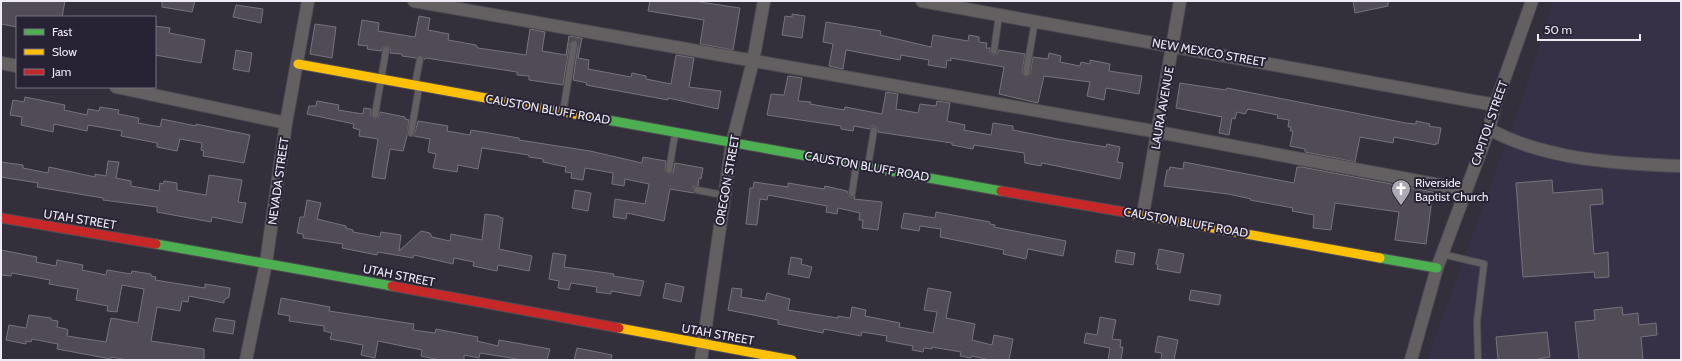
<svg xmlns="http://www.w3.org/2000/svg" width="1682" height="361" viewBox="0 0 1682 361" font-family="Cabin,sans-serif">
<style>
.built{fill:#373147}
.building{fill:#514b56;stroke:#77737c}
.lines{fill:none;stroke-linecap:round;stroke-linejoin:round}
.lane-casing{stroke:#4e4b54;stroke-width:8}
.street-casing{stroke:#4e4b54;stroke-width:14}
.fast-casing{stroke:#4e4b54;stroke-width:11}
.slow-casing{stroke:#4e4b54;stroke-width:11}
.jam-casing{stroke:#4e4b54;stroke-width:11}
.lane{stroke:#646061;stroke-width:6}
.street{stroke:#646061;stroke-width:12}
.fast{stroke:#4caf50;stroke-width:9}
.slow{stroke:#ffc107;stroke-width:9}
.jam{stroke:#c62828;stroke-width:9}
.labels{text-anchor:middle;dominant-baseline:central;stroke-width:4;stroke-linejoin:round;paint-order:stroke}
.street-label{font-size:12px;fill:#eeebf7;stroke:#282334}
.poi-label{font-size:12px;fill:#eeebf7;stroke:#282334;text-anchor:start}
</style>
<rect width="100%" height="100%" fill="#33303b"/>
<!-- built -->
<path class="built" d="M1553 1H1681V360H1427L1525 91Z"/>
<!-- building -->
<path class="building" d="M1 1H65L62 17H17V27L1 24Z
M162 1H195L192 12 162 7Z
M650 1H693L740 8 733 50 700 44 704 20 648 11Z
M1353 1H1388V6L1355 13Z
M236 5 263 9 261 23 233 17Z
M792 14 805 16 802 38 782 35 785 16 792 17Z
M419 16 430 18 428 30 449 34 448 40 476 45 478 48 526 55 530 29 545 32 542 51 566 55 569 36 582 38 578 58 589 60 588 69 631 77 632 73 646 76V79L671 84 676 55 694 58 689 87 721 91 718 109 668 98V100L586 85 587 83 573 80 578 45 575 40 570 43 563 85 529 80V76L517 75V72L426 58 424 60 420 55 416 58 402 56V54L390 53V48L387 46 383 47 381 51 367 49 368 46 358 45 362 20 379 23 378 31 415 37Z
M826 22 881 31 880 35 931 47 933 35 968 41 969 35 979 37V42L987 43 986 48H990V53L993 55 997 54 999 50 1025 54 1022 73 1026 77 1030 74 1033 57 1048 59 1049 53 1061 56 1060 62 1080 66 1081 62 1090 64V60L1110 64 1109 71 1142 76 1139 94 1106 88 1104 100 1087 96 1090 82 1044 76 1038 103 999 94 1004 67 951 58V61L947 60 946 68 928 65 929 60 901 55 900 60 846 50 843 69 829 66 833 44 823 42Z
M315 24 336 27 332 58 310 54Z
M155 26 170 28 169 33 205 40 201 63 155 55Z
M236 50 252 53 249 72 233 69Z
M788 76 802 78 798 101 811 102 810 104 844 110 845 107 882 114 886 92 898 94 896 109 918 113 920 104 936 106 937 101 950 103 947 121 965 125 964 130 991 135 993 123 1013 126V130L1058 139 1106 147 1107 144 1120 147 1117 162 1123 163 1120 179 1042 163 1041 166 1025 163 1024 153 974 145 973 149 952 145V143L878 132V128L875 126H872L870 129 854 126 853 131 841 129V126L767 115 771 94 784 95Z
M1180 83 1226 90 1227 88 1406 123 1416 124V121L1430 124 1429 126 1441 128 1438 144 1436 143V145L1394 137 1393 143 1360 137 1355 162 1305 152V149L1290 146 1293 131H1290L1291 127H1288L1289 120 1277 118 1278 115 1248 109 1245 114 1237 112 1235 119 1232 118 1229 135 1219 133 1222 117 1176 108Z
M25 97 65 105 64 110 87 115 88 109 99 111 100 107 119 110 118 114 139 118 138 123 160 127 162 119 196 126V124L250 135 244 163 203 156 204 151 201 150 202 143 180 139 177 151 157 147V143L121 136 122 131 88 125 87 131 54 124 53 132 21 125 22 117 10 115 13 100 24 102Z
M317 101 339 105 338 110 363 114 364 108 371 109V116L374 119 378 118 380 112 405 117V119L409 120 407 136 403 151 390 149 385 179 372 177 378 139 359 136 360 130 353 128 354 124 307 114 309 106H316Z
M418 121 448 126 447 131 470 135 471 130 519 138V140L590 151 642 163 643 157 666 161 665 171 669 174 673 173 675 163 703 168 701 179 699 178 698 186 693 187 694 193 670 189 664 221 627 213 626 219 613 217 615 199 645 204 649 184 625 179 624 186 612 184 613 173 585 168 583 180 571 178 572 173 565 172 566 167 543 162V159L529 157V155L482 148 478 169 458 165 457 172 433 168 436 154 428 152 430 139 414 136Z
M108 161 119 162 116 178 131 181V186L159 191 160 183 163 184 164 181 177 183V190L206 195 209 175 242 180 238 202 246 203 242 223 212 217 211 222 157 212V207L103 200V198L37 187 38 183 1 177V162L23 165V168L48 173 49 167 95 177V174L106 176Z
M1184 162 1294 183 1297 167H1302L1433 192 1426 244 1395 240 1399 212 1335 203 1331 230 1313 228 1314 215 1292 211 1293 208 1250 200 1251 199 1228 194 1164 186 1167 170H1169L1170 167 1183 169Z
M1552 180 1553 193 1602 189 1603 204 1590 205 1594 254 1608 252 1609 277 1595 278 1594 272 1523 277 1516 183Z
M754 182 788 187V183L824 189 825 186 847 191 850 197 855 196 854 199 882 202 878 230 862 228 863 220H859L860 213 838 208 837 214 826 212 827 206 768 195 767 200 760 199 757 225 746 224 750 188H753Z
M575 190 591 193 588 211 572 208Z
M307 200 321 203 317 219 346 226V228L353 230V232L380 237 381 232 401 235 399 251 421 231 430 233 432 237 450 241 451 234 482 240 485 214 499 216V217L503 218 499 249 532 256 529 271 498 265 497 271 473 266 474 262 454 258 453 264 414 255 413 258 378 252 377 255 342 248 343 244 303 238V234L297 233 300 217H304Z
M936 212 990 222V224L995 225 994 227 1066 241 1063 256 1028 249 1026 259 1003 254 1004 250 940 237 941 229 920 226 919 231 901 228 904 213 935 218Z
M1159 249 1184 254 1180 273 1157 269 1158 265 1156 264Z
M1 250 37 257 36 262 56 266 57 260 83 265 82 270 106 275 107 270 131 274 132 271 151 274V276L156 277 155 280 205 288V284L230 288 229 297 224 300V303L189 296 188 302 182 301 180 311 157 307 151 341 204 349V360H128L111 357V359L57 349 58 344 32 339 31 342 26 341V344L6 340 9 325 26 328 29 315 51 318V320L58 321 57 327 66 329 68 330 67 336 106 342 111 318 138 323 144 289 122 285 117 312 107 311 108 306 76 300 78 289 49 284 50 280 12 273 11 276 1 275Z
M1117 250 1135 253 1133 265 1115 262Z
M553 253 566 255 564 267 614 274 613 276 644 281 640 296 611 291V294L596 292 597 287 571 283 569 290 558 288 559 281 549 279Z
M791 257 802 259 801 264 812 267 809 278 788 274Z
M666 283 684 287 681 302 663 298Z
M732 288 742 289 741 297 765 301 767 293 790 299 788 310 838 318V316L850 318 852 307 866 310 865 316 900 323 899 327 933 333 937 312 924 310 928 288 951 292 946 318 975 324 972 340 992 345 994 335 1013 339 1009 360H990L972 356 971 358 960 356 961 352 932 347V349L924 348 923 352 912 350 913 346 886 341 887 336 862 332 861 336 824 329 823 333 778 324V320L728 310Z
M1191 290 1221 295 1219 305 1189 300Z
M281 298 330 307 329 311 414 324 413 330 435 333 436 329 478 337 477 341 498 346 499 340 550 349 547 360H523L480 353 479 358 464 355V360H440L421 356 422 350 378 341 375 358 361 355 363 345 330 339 332 333 324 331V326L289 321 290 316 278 314Z
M1622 307 1623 315 1638 313 1639 325 1656 323 1657 335 1641 337 1643 360H1579L1575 322 1595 320 1594 310Z
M1100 317 1116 320 1112 339 1121 340 1120 347H1123L1121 360H1108L1110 348 1084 343 1086 333 1097 335Z
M216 318 235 321 233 334 213 331Z
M1547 332 1550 357 1538 359V360H1498L1496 337Z
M1158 336 1178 340 1174 360H1161L1162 353 1155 352Z
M577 348 612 355 611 360H574Z"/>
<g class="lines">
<defs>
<path id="lane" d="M994 51 999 15
M1026 73 1035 21
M415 85 420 59
M563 112 574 44
M375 115 386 50
M411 133 419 87
M868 166 874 130
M669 170 675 134
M697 190 723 195
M852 193 856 167
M1442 254 1484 264 1477 321 1478 360"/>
<path id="street" d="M414 1 1158 132 1466 190
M922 1 1495 105
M1 63 17 66
M116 87 286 123
M1489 129C1545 160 1619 164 1681 166
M1143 214 1180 1
M246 360 266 263 286 123 308 1
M701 360 732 143 753 61 764 1
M1411 360 1437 268 1489 129 1495 105 1532 1"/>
<path id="fast" d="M591 117 1001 191
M156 244 392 286
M1380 258 1437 268"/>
<path id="slow" d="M298 64 591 117
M1124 212 1380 258
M619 328 792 360"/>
<path id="jam" d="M1001 191 1124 212
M1 218 156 244
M392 286 619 328"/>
</defs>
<!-- lane casing -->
<use href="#lane" class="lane-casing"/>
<!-- street casing -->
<use href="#street" class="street-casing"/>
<!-- fast casing -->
<use href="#fast" class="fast-casing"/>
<!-- slow casing -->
<use href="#slow" class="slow-casing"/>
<!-- jam casing -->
<use href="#jam" class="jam-casing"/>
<!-- lane -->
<use href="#lane" class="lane"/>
<!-- street -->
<use href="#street" class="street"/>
<!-- fast -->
<use href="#fast" class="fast"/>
<!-- slow -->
<use href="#slow" class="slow"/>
<!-- jam -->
<use href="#jam" class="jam"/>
</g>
<!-- icons -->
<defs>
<symbol id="church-pin" viewBox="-11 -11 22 30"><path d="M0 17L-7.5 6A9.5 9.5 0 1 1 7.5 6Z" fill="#adaab5" stroke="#282334"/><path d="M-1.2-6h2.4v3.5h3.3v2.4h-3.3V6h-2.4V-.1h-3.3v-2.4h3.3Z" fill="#fff"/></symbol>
</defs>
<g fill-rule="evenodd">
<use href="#church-pin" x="1390" y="178" width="22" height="30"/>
</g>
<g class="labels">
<!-- street labels -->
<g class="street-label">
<text transform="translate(1209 52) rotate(10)">NEW MEXICO STREET</text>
<text transform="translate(1162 108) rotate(-80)">LAURA AVENUE</text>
<text transform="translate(548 109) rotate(10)">CAUSTON BLUFF ROAD</text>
<text transform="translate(1489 123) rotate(-71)">CAPITOL STREET</text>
<text transform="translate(867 166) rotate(10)">CAUSTON BLUFF ROAD</text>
<text transform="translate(727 180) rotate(-80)">OREGON STREET</text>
<text transform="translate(278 181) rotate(-82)">NEVADA STREET</text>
<text transform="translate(80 219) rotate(9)">UTAH STREET</text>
<text transform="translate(1186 222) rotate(10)">CAUSTON BLUFF ROAD</text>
<text transform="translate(399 275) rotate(11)">UTAH STREET</text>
<text transform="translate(718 334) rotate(10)">UTAH STREET</text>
</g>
<!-- poi labels -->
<g class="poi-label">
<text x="1415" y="182">Riverside<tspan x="1415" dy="14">Baptist Church</tspan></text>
</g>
</g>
<!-- border -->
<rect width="1682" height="361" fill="none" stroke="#eeebf7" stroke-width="4"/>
<!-- legend -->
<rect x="16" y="16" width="140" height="72" fill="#282334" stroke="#777382"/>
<rect x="24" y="29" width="20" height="6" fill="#4caf50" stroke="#777382"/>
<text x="52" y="36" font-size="12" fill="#eeebf7">Fast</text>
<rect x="24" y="49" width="20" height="6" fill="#ffc107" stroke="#777382"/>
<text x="52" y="56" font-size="12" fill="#eeebf7">Slow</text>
<rect x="24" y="69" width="20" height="6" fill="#c62828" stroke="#777382"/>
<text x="52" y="76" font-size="12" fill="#eeebf7">Jam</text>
<!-- scale -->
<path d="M1538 34v6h102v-6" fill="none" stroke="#eeebf7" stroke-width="2"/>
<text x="1544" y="34" font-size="12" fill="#eeebf7" stroke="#282334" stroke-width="3" paint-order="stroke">50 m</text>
</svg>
